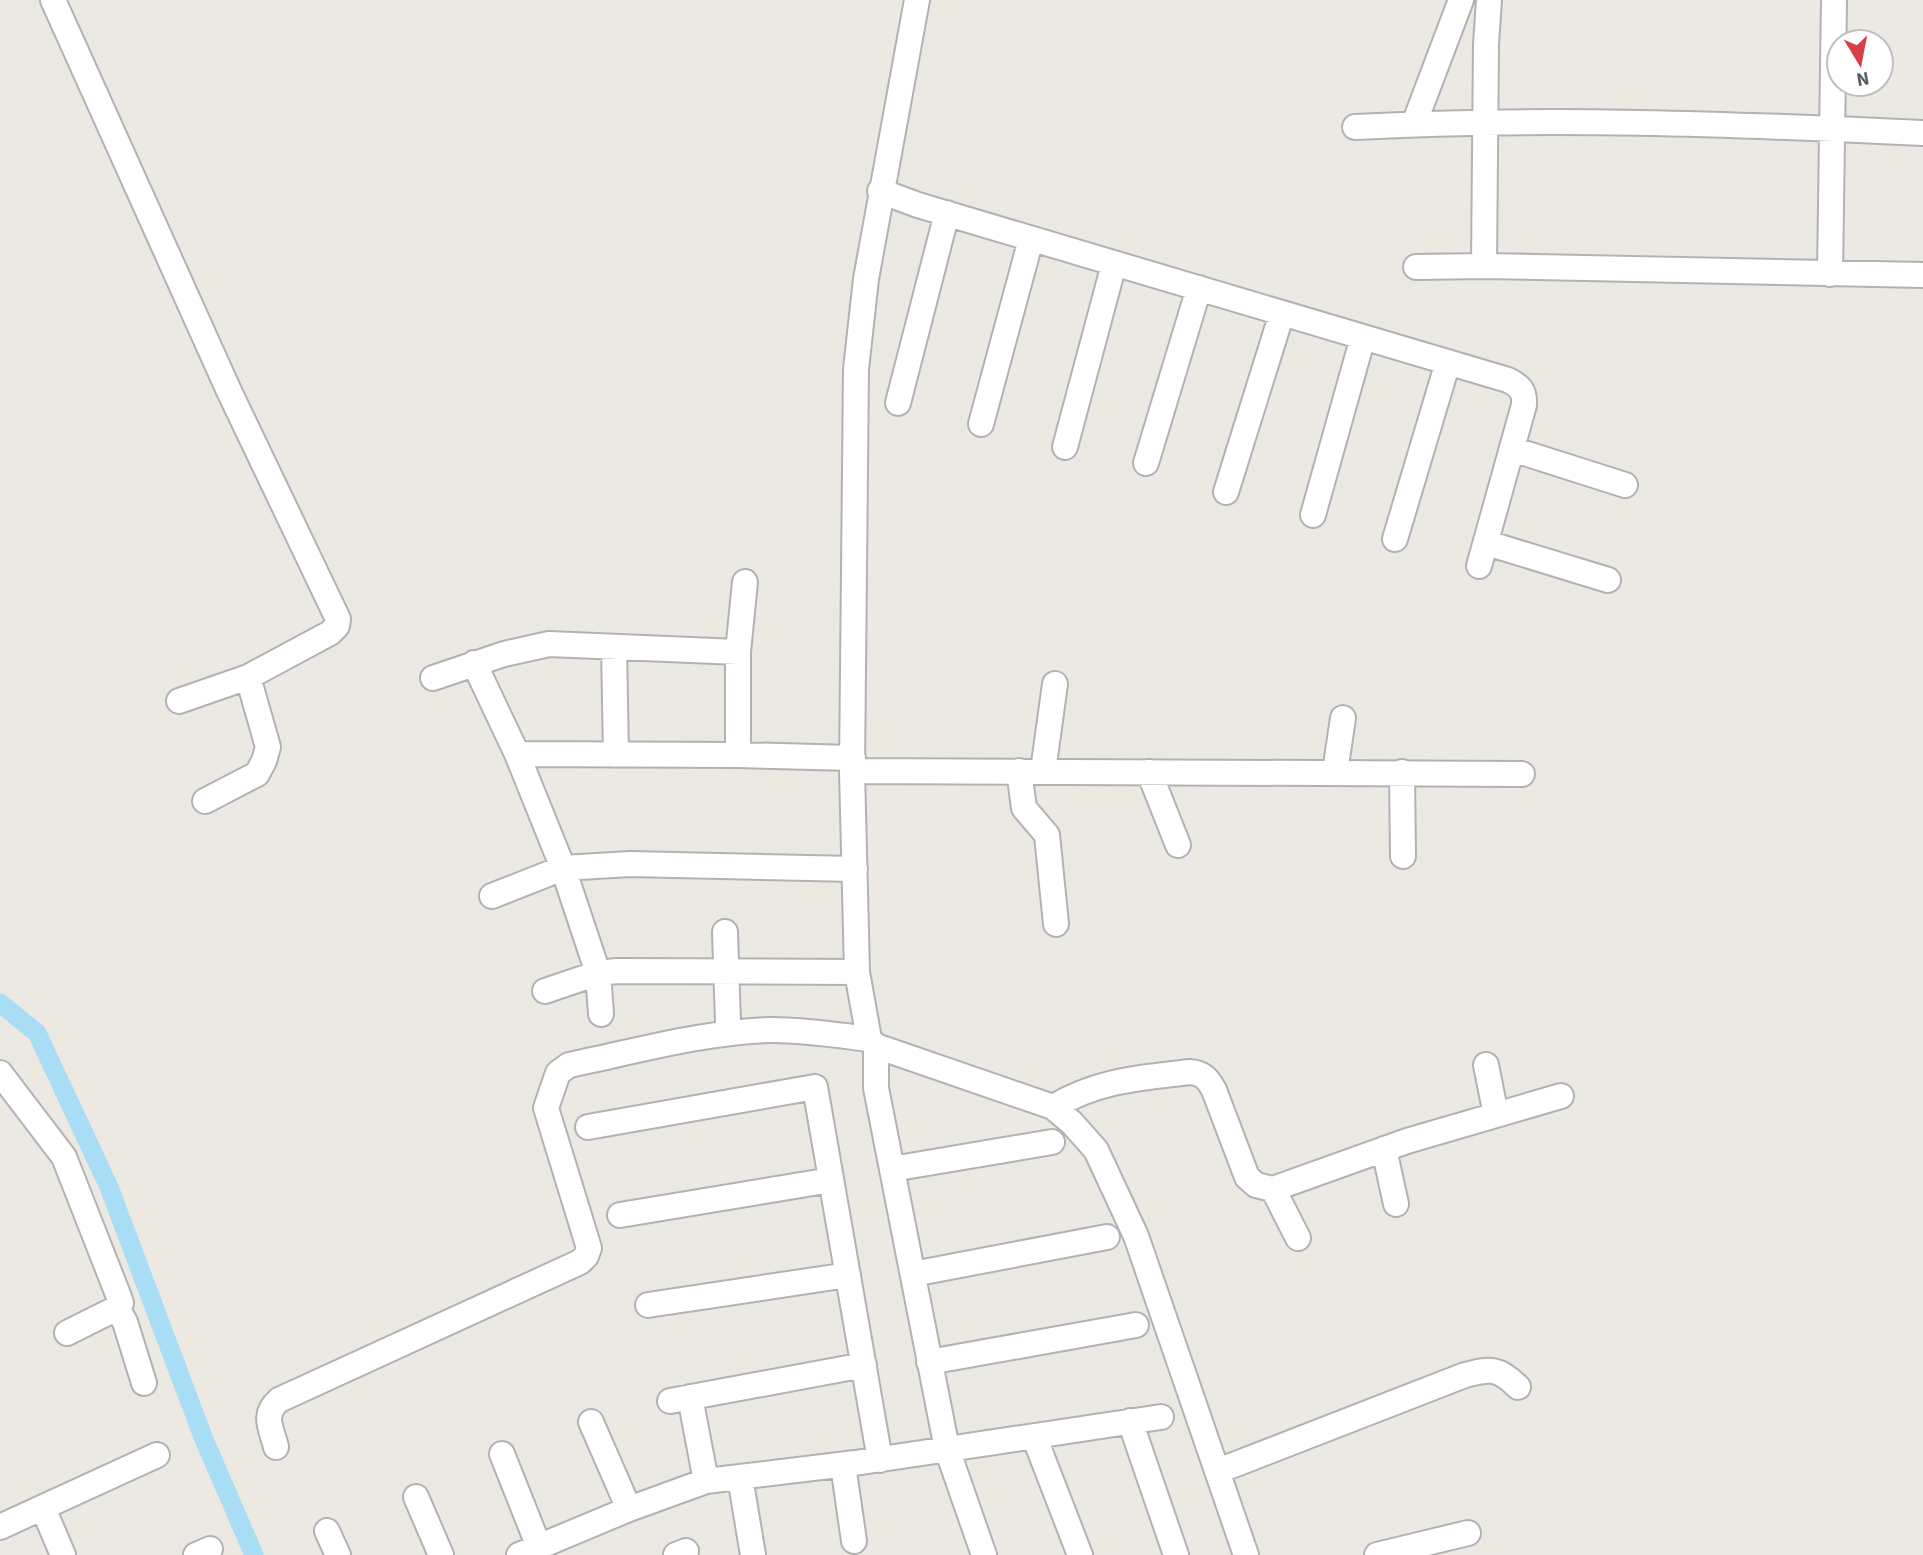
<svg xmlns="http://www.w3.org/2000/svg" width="1923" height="1555" viewBox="0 0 1923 1555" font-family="'Source Sans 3',sans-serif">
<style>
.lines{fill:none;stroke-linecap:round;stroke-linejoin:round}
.canal{stroke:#a9ddf5;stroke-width:19}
.minor-casing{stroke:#b0b3b6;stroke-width:28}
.minor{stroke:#fff;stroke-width:24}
</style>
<rect width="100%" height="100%" fill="#ece8e2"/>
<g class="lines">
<!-- canal -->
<path class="canal" d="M0 1003 37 1033 109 1187 203 1437 254 1555"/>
<defs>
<path id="minor" d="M53 0 229 391 338 619 337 626 330 633 248 677 268 747 264 761 257 774 205 801
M1414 124 1461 0
M1355 127C1544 117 1734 124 1923 133
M880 191 918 205 1508 380C1520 386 1525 391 1524 405L1479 566
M1484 266 1486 44 1489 0
M1416 267 1484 266 1923 275
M1830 274 1834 0
M898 403 947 213
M981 424 1031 239
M1065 447 1114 264
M1512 449 1625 485
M1146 463 1199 288
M1226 492 1282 313
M1313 515 1363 337
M1395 539 1448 362
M1487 543 1608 580
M614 647 616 755
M474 663 517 754 563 868 598 973 601 1014
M433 678 504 654 549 644 738 652
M179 701 248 677
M517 754 738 755 853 758
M738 755V652L745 582
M852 771 1522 774
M1019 771 1024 808 1047 835 1056 924
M1043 771 1055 684
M1149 772 1178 845
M1335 772 1343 718
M1402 772 1403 856
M492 896 563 868 630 864 855 869
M725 932 728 1022
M545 991 598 973 617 971 857 972
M869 1039 857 972 852 771 856 369 866 279 917 0
M876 1046V1088L947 1449 984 1555
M1486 1065 1496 1115
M0 1073 64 1157 119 1297 121 1303 117 1308 67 1333
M1053 1107C1099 1080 1139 1078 1190 1072 1203 1073 1208 1079 1214 1090L1247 1177 1256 1185 1273 1189 1407 1141 1561 1096
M588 1127 815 1087 880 1460
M1384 1149 1396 1204
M892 1169 1052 1142
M1273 1189 1298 1238
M620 1215 831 1180
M913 1274 1107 1237
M648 1305 848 1275
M117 1308 125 1322 144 1383
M929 1362 1136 1325
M690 1397 706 1481
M670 1401 864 1365
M1130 1421 1176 1555
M591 1422 629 1509
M1034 1436 1080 1555
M276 1447C271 1427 262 1415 279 1400L580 1262 586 1256 589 1248 546 1108 558 1073 569 1065C632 1052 708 1031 772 1030 805 1030 837 1035 869 1039L876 1046 1053 1107 1072 1123 1096 1150 1136 1236 1246 1555
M502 1454 539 1547
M843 1465 854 1541
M1218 1471 1465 1375C1491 1368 1499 1368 1518 1387
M740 1477 753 1555
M416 1497 441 1555
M43 1508 63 1555
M0 1527 157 1455
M327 1531 338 1555
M196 1555 210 1549
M519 1555 629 1509 706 1481 855 1463 1161 1417
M676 1555 686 1551
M1377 1555 1468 1533"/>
</defs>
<!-- minor casing -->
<use href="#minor" class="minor-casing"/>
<!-- minor -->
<use href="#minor" class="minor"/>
</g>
<!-- north arrow -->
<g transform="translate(1860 63) rotate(170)"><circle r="33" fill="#ffffff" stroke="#bdbfc0" stroke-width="2"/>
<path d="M0-5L12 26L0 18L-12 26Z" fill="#d53f45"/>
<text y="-10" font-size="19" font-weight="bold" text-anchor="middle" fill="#5b5e61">N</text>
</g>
</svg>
